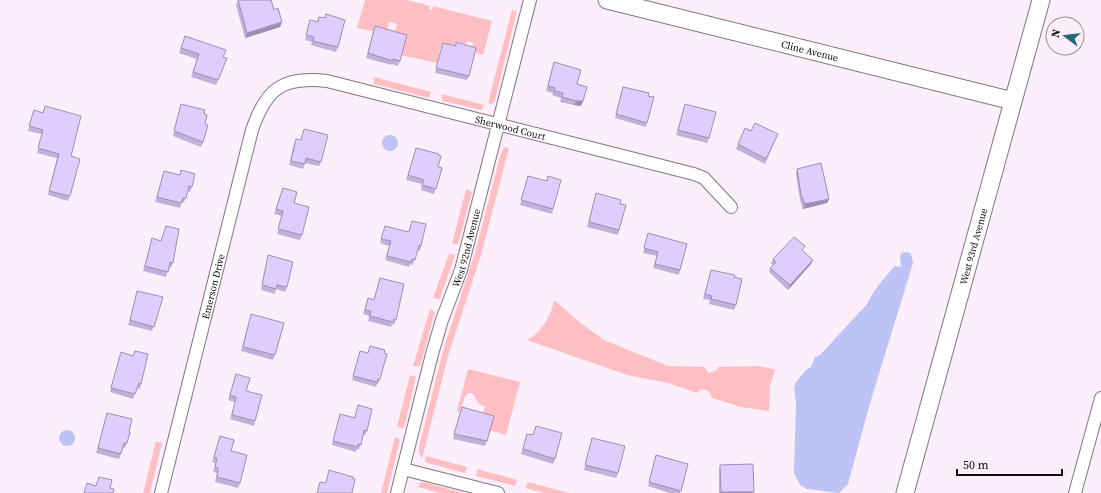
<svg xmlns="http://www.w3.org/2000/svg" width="1101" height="493" viewBox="0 0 1101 493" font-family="'Source Serif 4',serif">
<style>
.green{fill:#febfc3}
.water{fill:#bec3f6}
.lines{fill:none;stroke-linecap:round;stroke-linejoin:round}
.street-casing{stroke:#817581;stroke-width:14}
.secondary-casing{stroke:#817581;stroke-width:19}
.street{stroke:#fff;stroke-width:12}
.secondary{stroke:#fff;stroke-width:17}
.wall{fill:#c2afda}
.shaded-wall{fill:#9e8fb2}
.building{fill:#e1ccfe;stroke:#9e8fb2}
.labels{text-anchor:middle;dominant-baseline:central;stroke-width:3.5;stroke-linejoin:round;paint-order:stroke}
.street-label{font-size:10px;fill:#0e0a0e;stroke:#fceefb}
</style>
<rect width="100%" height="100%" fill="#fceefb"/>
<!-- green -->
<path class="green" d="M365 0H407L430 6 429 9 432 10 433 6 492 21 483 55 471 51 473 43 467 41 466 44 456 41 454 51 441 47 437 63 401 55 394 37 397 24 389 22 386 34 357 28Z
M512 10 517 11 495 100 492 104 488 103Z
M374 77 431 92 429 98 374 84Z
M442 94 484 105 482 110 442 101Z
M504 147 509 148 481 255 448 356 422 459 419 453V447L444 347 475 253 500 156Z
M466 189 472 192 458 244H452Z
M449 254 455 255 440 299 433 298Z
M554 300 583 325 606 341 668 366 704 367 709 373 717 370 718 367 758 366 773 369 775 370 770 386 769 411 741 407 712 398C710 392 707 389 701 389L697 393 668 383 627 375 527 340C542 332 551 316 554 300Z
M430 309 435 312 420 366H413Z
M468 369 520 382 506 435 489 430 482 418 485 406 479 404 472 393H468L465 396 460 412 457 411Z
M410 375 416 377 404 428 397 427Z
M395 437 400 440 387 493H381Z
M156 441 162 443 150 493H143Z
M426 456 467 467 465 473 428 463 425 462Z
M477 469 517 480 515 486 476 476Z
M423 482 464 493H440L418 487 420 483Z
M527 482 569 493H544L526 488Z"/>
<!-- water -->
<path class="water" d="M382 143a8 8 0 1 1 16 0a8 8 0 1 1-16 0Z
M908 252 911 254 913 263 870 403 848 484 839 493 807 489 800 485 794 473 796 402 794 388 796 382 807 369 811 367 815 357 820 355 868 303C874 289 884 278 895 266L901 267 900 257 901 253Z
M59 438a8 8 0 1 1 16 0a8 8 0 1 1-16 0Z"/>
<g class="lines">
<defs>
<g id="street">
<path d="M403 469 498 493"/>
<path id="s1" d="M161 493 252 130C266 89 282 76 327 81L694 174 704 178 731 207"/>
<path id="s2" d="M397 493 432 354 442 320 461 270 530 0"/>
<path d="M1075 493 1101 398"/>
</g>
<g id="secondary">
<path id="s3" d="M607 0 1013 101"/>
<path id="s4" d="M905 493 1041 0"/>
</g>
</defs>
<!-- street casing -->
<use href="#street" class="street-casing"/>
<!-- secondary casing -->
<use href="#secondary" class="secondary-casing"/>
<!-- street -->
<use href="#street" class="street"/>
<!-- secondary -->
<use href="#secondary" class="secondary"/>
</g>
<!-- wall -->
<path class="wall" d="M238 0 274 10 282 22 280 27 245 38 236 5Z
M326 14 338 47 336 52 311 45 312 42 305 40 310 20 317 22 319 17 324 18Z
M375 26 400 61 398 66 391 64V65L366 58Z
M185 36 223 57 227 58 216 85 191 77 197 59 179 53Z
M456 42 469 76 467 80 435 73 443 43 455 46Z
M554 62 577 84 583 101 581 106 574 105 560 102 561 98 552 95 553 93 546 91Z
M623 87 648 96 647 123 646 127 615 118Z
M181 104 204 114 205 124 203 142 201 147 173 136Z
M685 104 709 138 707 143 676 135Z
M45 106 71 156 70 196 68 201 48 195 57 158 37 153 42 134 28 131 34 110 43 113Z
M304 129 321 162 319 166 305 163 303 169 289 165 294 144 296 139 301 140Z
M751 131 778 134 765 164 736 149 738 144Z
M416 148 438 155V167L442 168 434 194 421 190 422 184 406 180Z
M797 169 829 199 827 203 803 209 800 200 796 174Z
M181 170 192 187 190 192 187 191 184 203 182 202 180 208 155 202 164 171 180 175Z
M528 176 546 181 548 176 553 209 552 214 520 205Z
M283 188 294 203 302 235 300 240 277 234 282 216 274 214Z
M596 193 620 204 619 230 618 235 587 227Z
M412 221 421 246 420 251 417 250 413 265 410 264 409 267 385 260 389 246 380 243 385 226 409 232Z
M166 226 173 263 171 268 169 267 166 277 143 271 152 238 161 241Z
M648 233 680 270 679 275 653 268 657 256 643 253Z
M803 251 813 260 811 264 788 290 769 272 770 268 773 265 771 264 773 259Z
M268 255 287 287 285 292 276 289 275 294 261 290Z
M711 270 734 277 736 305 734 310 709 304 710 300 703 299Z
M380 278 396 320 394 325 392 324 391 327 368 321 369 316 363 314 368 298 374 299Z
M137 291 163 297 152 331 128 325Z
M251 314 275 355 273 360 241 351Z
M370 346 384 353 380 379 378 384H377L376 387 352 380 360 351 368 353Z
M135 351 141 384 140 389 137 388 133 399 110 392 121 352 133 356Z
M236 374 246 391 255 421 254 426 230 419 235 402 228 400Z
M358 405 367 431 365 435H363L359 449H357L356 452 332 445 340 414 354 418Z
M462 407 487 441 485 446 453 439Z
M107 413 129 432 127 443 125 448 123 447 119 459 96 453Z
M536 426 555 459 553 464 521 454 527 434 533 435Z
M220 436 231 451 240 483 238 488 215 482 217 473 213 472 216 463 212 462Z
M592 438 618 473 616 478 584 470Z
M656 455 688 464 680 493H670L648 486Z
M720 465 753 493H719V470Z"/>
<!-- shaded-wall -->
<path class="shaded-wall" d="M282 22 280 27 245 38 247 33Z
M576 101H583L581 106 574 105Z
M829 199 827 203 803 209 805 204Z
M813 260 811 264 788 290 790 285Z
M721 492H754L753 493H720Z"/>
<!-- building -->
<path class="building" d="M238 0H271L274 10 278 8 282 22 247 33Z
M326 14 345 20 338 47 313 41 314 37 306 35 310 20 318 22 319 17 325 18Z
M375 26 407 35 400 61 393 59V61L368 53Z
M185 36 226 50 223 57 227 58 218 80 193 72 199 54 181 48Z
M456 42 476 48 469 76 436 68 443 43 456 46Z
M554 62 581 70 577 84 587 87 583 101H576L562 97 563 93 554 91 555 88 548 86Z
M623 87 649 93 648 96 654 97 647 123 616 114Z
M181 104 205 110 204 114 207 115 205 124 208 125 203 142 174 131Z
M685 104 716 112 709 138 678 130Z
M45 106 81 116 71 156 80 159 70 196 49 191 59 154 38 148 43 130 29 126 34 110 43 113Z
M755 123 778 134 766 159 738 144 745 128 751 131Z
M304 129 328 135 321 162 306 158 305 164 291 161 296 139 301 140Z
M416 148 439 154 438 155 441 156 438 167 442 168 436 189 422 185 424 180 408 175Z
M821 163 829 199 805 204 801 195 797 169Z
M181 170 195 174 192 187 189 186 186 198H183L181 203 157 197 164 171 180 175Z
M528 176 547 181 548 176 561 180 553 209 521 200Z
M283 188 297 192 294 203 309 207 302 235 278 229 283 211 276 209Z
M596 193 621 200 620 204 626 205 619 230 589 222Z
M412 221 426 224 421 246 419 245 415 260 412 259 411 262 387 256 391 241 381 239 385 226 409 232Z
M166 226 179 229 173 263 170 262 168 272 145 266 152 238 161 241Z
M648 233 687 244 680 270 655 264 658 252 644 248Z
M794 237 805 246 802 250 813 260 790 285 770 268 776 262 773 259Z
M268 255 293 262 287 287 277 285 276 289 262 285Z
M711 270 735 275 734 277 742 279 736 305 711 299 712 296 705 294Z
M380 278 404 284 396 320 394 319 393 322 370 316 371 311 365 310 368 298 374 300Z
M137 291 163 297 154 327 130 320Z
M251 314 284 323 275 355 243 347Z
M370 346 385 350 384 353 387 354 380 379H378L377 382 353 376 360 351 368 353Z
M135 351 148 354 141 384 139 383 135 394 111 388 121 352 133 356Z
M236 374 250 378 246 391 262 395 255 421 232 415 236 397 230 395Z
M358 405 372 409 367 431 364 430 361 445 358 444V447L333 441 340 414 355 418Z
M462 407 494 416 487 441 454 434Z
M107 413 132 419 129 432H130L127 443H124L121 454 98 448Z
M536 426 562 433 555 459 523 449 527 434 533 435Z
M220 436 234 440 231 451 247 455 240 483 217 477 218 468 215 467 217 458 214 457Z
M592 438 625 446 618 473 585 465Z
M656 455 688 464 681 491 649 482Z
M753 464 754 492H721L720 465Z
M329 470 353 477 352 478 355 479 352 493H317L320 482 326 483Z
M99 477 112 480 110 488 114 489 113 493H84L87 483 96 486Z"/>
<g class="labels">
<!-- street labels -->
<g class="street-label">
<text stroke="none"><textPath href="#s3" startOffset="209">Cline Avenue</textPath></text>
<text stroke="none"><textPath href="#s1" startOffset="664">Sherwood Court</textPath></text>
<text stroke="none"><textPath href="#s4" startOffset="256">West 93rd Avenue</textPath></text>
<text stroke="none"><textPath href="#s2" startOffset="255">West 92nd Avenue</textPath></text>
<text stroke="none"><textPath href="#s1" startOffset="213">Emerson Drive</textPath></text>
</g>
</g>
<!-- north arrow -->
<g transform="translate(1065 36) rotate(285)"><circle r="19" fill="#fceefb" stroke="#9d939c"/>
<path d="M0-3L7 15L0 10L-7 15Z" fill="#226b76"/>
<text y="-6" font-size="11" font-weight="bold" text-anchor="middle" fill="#0e0a0e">N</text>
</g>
<!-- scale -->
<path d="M957 469v6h105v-6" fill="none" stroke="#0e0a0e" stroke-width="2"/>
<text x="963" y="469" font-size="12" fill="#0e0a0e" stroke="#fceefb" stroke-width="3" paint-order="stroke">50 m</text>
</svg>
